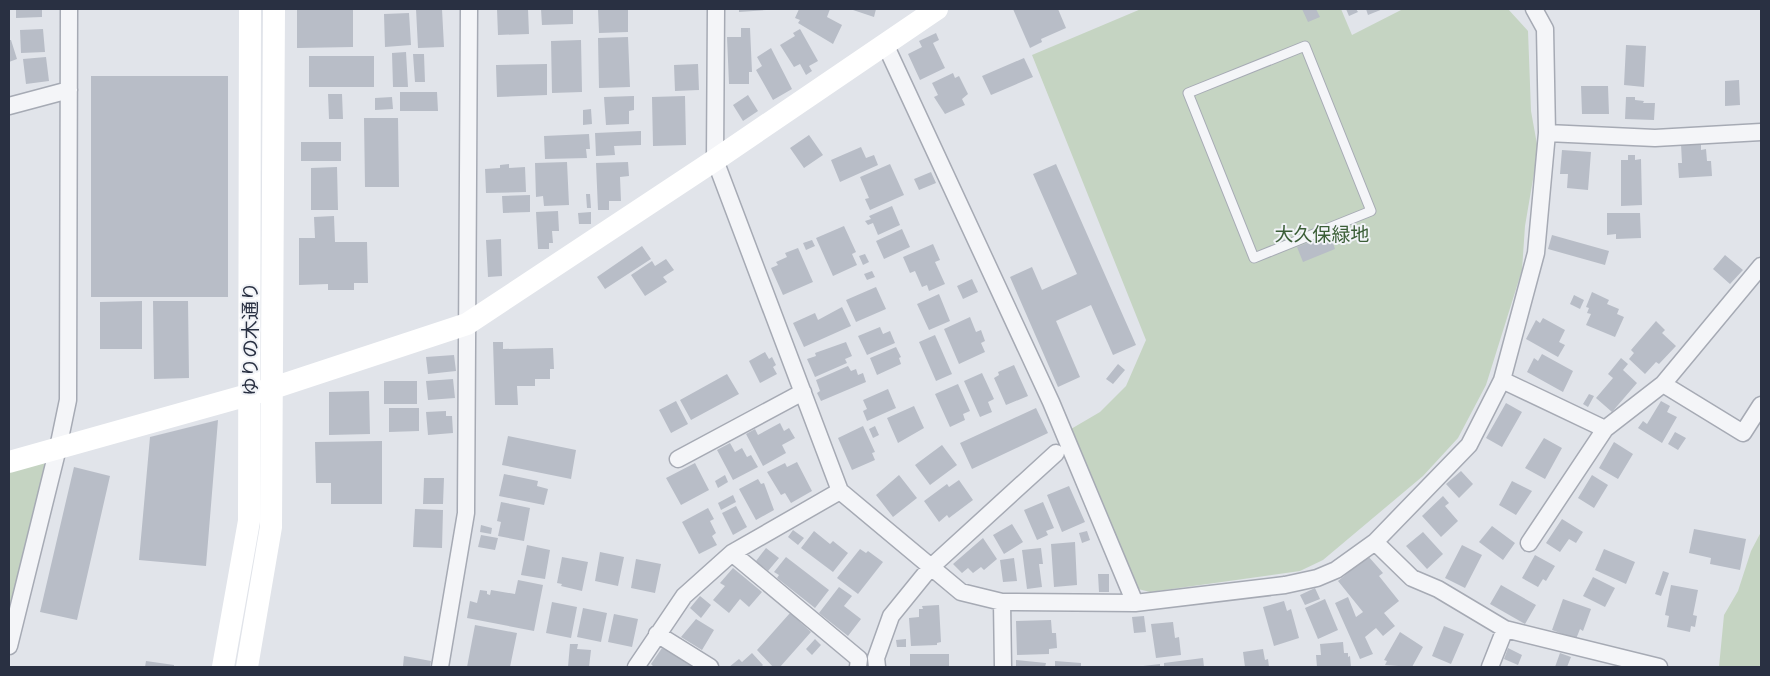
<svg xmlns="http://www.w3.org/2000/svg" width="1770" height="676" viewBox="0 0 1770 676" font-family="'Sofia Sans Condensed','Noto Sans JP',sans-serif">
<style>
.green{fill:#c5d4c2}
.building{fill:#b8bdc7}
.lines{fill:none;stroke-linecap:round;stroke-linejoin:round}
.lane-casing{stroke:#a6aab4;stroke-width:11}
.street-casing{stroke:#a6aab4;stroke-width:19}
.lane{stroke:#f4f5f8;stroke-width:9}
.street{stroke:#f4f5f8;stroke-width:16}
.secondary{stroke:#fff;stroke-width:22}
.labels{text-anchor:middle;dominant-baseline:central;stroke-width:4;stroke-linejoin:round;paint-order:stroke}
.park-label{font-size:19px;fill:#3b5e37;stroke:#f1f3f7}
.street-label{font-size:19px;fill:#293042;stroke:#f1f3f7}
</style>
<rect width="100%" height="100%" fill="#e1e4ea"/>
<!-- green -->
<path class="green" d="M1141 9H1341L1352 35 1403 9H1508L1528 31 1531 111 1538 150 1525 226 1522 270 1486 385 1458 438 1423 476 1323 560 1300 571 1150 592 1138 589 1071 429 1100 412 1126 386 1146 340 1032 55Z
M58 448 9 646V462Z
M1761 532V667H1719L1724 615 1738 591 1751 551Z"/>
<!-- building -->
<path class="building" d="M16 9H42V17L16 18Z
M416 9H442L444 47 418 48Z
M497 9H528L529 34 498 35Z
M541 9H573V24L542 25Z
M598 9H628V32L599 33Z
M739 9H766V10L739 12Z
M799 9H830L827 17 842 25 833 44 798 23 800 20 795 18Z
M850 9H876L874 17Z
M1013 9H1058L1066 28 1041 39 1042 42 1030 48Z
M1302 9H1316L1320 17 1308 22Z
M1346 9H1356L1358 12 1349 16Z
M1366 9H1383L1368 15Z
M297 10H353V47L297 48Z
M409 13 411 45 385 47 384 14Z
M741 28H750L752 72H749V84H729L727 37H741Z
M43 29 45 52 21 53 20 30Z
M800 29 818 61 809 66 812 71 806 75 800 64 794 67 780 45 795 36 793 33Z
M936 33 939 40 933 43 945 68 920 80 908 54 922 47 919 41Z
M628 37 630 87 599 88 598 38Z
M9 40H11L17 59 9 62Z
M581 40 582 92 552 93 551 41Z
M1626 45 1646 46 1644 87 1624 85Z
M771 48 792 89 773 100 756 70 762 66 757 57Z
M406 52 408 87H393L392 53Z
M413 54H424L425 82H415Z
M309 56H374V87H309Z
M46 57 49 81 26 84 23 59Z
M1024 58 1033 77 991 95 982 76Z
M547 64V95L497 97 496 65Z
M698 64 699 90 675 91 674 65Z
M953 73 955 78 959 76 968 94 962 99 965 105 945 114 934 97 938 95 932 83Z
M91 76H228V297H91Z
M1739 80 1740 105 1725 106V81Z
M1581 86H1608L1609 114H1582Z
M400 92H437L438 111H400Z
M328 94H342L343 119H329Z
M748 95 758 111 743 121 733 105Z
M634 96V110L629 111V124L606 125 604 97Z
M685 96 686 145 653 146 652 97Z
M392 97 393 109 375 110V98Z
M1626 97H1635V100L1644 101 1643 103H1655L1654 120 1625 119Z
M591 109 592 124 583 125V110Z
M364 118H398L399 187H365Z
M641 131V145L614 146 615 155 596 156 595 133Z
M589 134 590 149H586L587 158 545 159 544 136Z
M809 135 823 155 804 168 790 148Z
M301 142H341V161H301Z
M1701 143V150L1706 149 1707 161H1711L1712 176 1679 178 1678 163H1682L1681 144Z
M861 147 866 158 874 155 878 165 840 182 831 160Z
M1562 150 1591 152 1588 190 1567 188 1568 174H1560Z
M1628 155H1635V160L1641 159 1642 205 1621 206V160H1628Z
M567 162 569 205 544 206 543 196 536 197 535 163Z
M628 162 629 176 620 177 621 201H609V210H598L596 163Z
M509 164V168L525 167 526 192 486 193 485 169 500 168V165Z
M890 164 904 195 870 210 865 199 869 198 860 177Z
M1056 164 1136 345 1113 355 1091 305 1056 321 1080 377 1058 387 1010 277 1032 267 1042 290 1077 274 1033 174Z
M337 167 338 210H311V168Z
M931 172 936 183 919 190 914 179Z
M586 194H590L591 208H587Z
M530 195V212L503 213 502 196Z
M892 206 900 225 878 235 873 223 868 225 865 221 871 219 869 216Z
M558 211 559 231H552L553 243H549V249H538L536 212Z
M591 212V224H579L578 213Z
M1607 213H1640L1641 238 1616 239V234L1607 235Z
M334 216 335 242H367L368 283H354V290H328V284L299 285V238H315L314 217Z
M844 226 856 252 852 254 857 265 833 276 816 238Z
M902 229 910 247 884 259 876 241Z
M1330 234 1335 249 1303 262 1297 247Z
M1552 235 1609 251 1605 265 1548 249Z
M501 239 502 276 488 277 486 240Z
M812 240 815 246 806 250 803 243Z
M933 244 940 260 935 262 945 284 929 291 927 285 922 287 915 271 910 273 903 257Z
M642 246 651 259 605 289 597 277Z
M798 248 813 282 783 295 771 268 778 265 776 262 787 257 785 253Z
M865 254 869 262 863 265 859 256Z
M1725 255 1743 270 1730 284 1713 269Z
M666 259 674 270 663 277 667 282 645 296 631 275 652 261 655 266Z
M872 271 875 277 867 280 864 274Z
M972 279 978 292 963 299 957 286Z
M876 287 886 309 856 322 846 300Z
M1592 292 1609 300 1607 304 1619 309 1617 314 1624 317 1615 337 1586 325 1591 314 1587 313 1589 308 1586 307Z
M939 294 950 321 929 330 917 304Z
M1574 295 1584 300 1580 309 1570 304Z
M142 301V349H100V302Z
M153 301H188L189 378 154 379Z
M842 307 851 326 804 347 793 323 815 313 818 320Z
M970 317 976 332 981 330 985 341 981 343 985 352 959 364 944 329Z
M1543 318 1565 330 1559 342 1565 345 1558 357 1526 339 1536 320 1540 323Z
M1656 321 1665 330 1662 333 1676 346 1659 364 1656 362 1645 374 1629 359 1634 353 1631 350Z
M880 327 883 334 890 331 895 343 867 355 858 336Z
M935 335 952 374 936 381 919 342Z
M493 342H503V349L553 348 554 369H550V379H535V386H517L518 405H495Z
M846 342 852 356 845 359 847 363 815 377 807 359 816 356 815 353Z
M896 347 901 357 899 358 901 364 877 375 870 358Z
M765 352 769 359 772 357 776 365 773 367 777 374 760 383 749 361Z
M1542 354 1573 371 1563 392 1527 372 1534 358 1538 361Z
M454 355 456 371 428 374 426 357Z
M1621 358 1628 364 1623 370 1637 383 1612 412 1596 398 1613 378 1608 374Z
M1118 364 1125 370 1113 384 1106 379Z
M1014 365 1028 396 1006 405 994 378 999 375 998 372Z
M848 366 851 371 856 369 858 375 863 373 866 382 821 401 817 393 820 391 816 380Z
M982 373 994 399 988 402 992 412 980 417 964 381Z
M727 374 739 394 691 420 680 400Z
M453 379 455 398 428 400 426 381Z
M384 381H417V404H384Z
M958 384 970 411 963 414 965 420 950 427 935 394Z
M888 389 896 408 867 421 863 411 867 409 863 400Z
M369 391 370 434 329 435V392Z
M1589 394 1594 396 1588 407 1583 404Z
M676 401 688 424 671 433 659 410Z
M1661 401 1670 406 1667 412 1677 417 1662 443 1638 428 1643 421 1647 424Z
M1506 403 1522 412 1502 447 1486 438Z
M914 406 924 428 898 443 887 418Z
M389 408H419V431L389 432Z
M1036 408 1048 433 972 469 960 443Z
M446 411V416H452L453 433 428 435 426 412Z
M218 420 206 566 139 560 150 437Z
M780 423 784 431 789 428 795 438 782 445 786 453 763 466 746 434 755 429 758 435Z
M863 426 875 452 872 453 875 460 852 470 838 438Z
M875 426 879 435 873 438 869 429Z
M1675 432 1686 438 1678 450 1668 444Z
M508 436 576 450 571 479 502 465Z
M1544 438 1562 448 1545 479 1525 468Z
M382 441V504H331V483H316L315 442Z
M1614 442 1633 454 1618 479 1599 468Z
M730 443 735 452 742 448 747 457 751 455 758 467 733 480 717 450Z
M942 445 957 465 930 485 915 465Z
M797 462 812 491 791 503 785 493 781 495 767 472 785 463 787 467Z
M695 463 709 490 681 505 666 478Z
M74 467 110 476 77 620 40 612Z
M1461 471 1473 484 1459 498 1446 484Z
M504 474 538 481 537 486 548 489 544 505 499 496Z
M725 475 728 482 718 488 715 481Z
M899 475 917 498 893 517 876 495Z
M1592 475 1608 485 1594 508 1578 498Z
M424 478H444L443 504H423Z
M758 479 761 484 764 483 774 510 756 520 739 489Z
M959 480 973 500 949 518 947 515 939 522 924 501 947 484 949 487Z
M1512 481 1532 491 1516 515 1499 505Z
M1069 486 1085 522 1062 532 1047 495Z
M733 495 736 502 721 510 718 503Z
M1443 496 1449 503 1445 506 1458 521 1441 537 1422 516Z
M501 502 530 508 524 541 498 536 501 522 497 521Z
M1043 502 1054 528 1046 531 1048 535 1037 540 1024 510Z
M736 506 747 527 733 535 722 513Z
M708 508 714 519 710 521 716 533 712 536 717 545 699 554 682 522Z
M415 509 443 510 442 548 413 547Z
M1562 519 1583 532 1576 543 1569 539 1560 552 1546 543Z
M1012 524 1023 542 1004 554 993 535Z
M481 525 492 528 491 534 480 532Z
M1492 526 1515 543 1503 560 1479 542Z
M1694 529 1746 539 1740 570 1710 564 1711 558 1689 553Z
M793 530 804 538 798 545 788 537Z
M814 531 830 544 833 541 848 553 833 572 801 548Z
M1087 531 1090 540 1082 543 1079 533Z
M1423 532 1443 554 1427 569 1406 546Z
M481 535 498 538 495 550 478 547Z
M983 538 997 559 984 570 981 567 973 573 968 568 962 573 953 564Z
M1075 542 1077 585 1054 587 1051 544Z
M527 545 550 550 545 579 521 575Z
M1462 545 1482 555 1465 588 1445 578Z
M766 548 779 558 768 571 756 561Z
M1041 548 1043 564H1039L1042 587 1027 589 1022 550Z
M860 549 866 553 868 551 883 562 858 594 837 578Z
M1604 549 1635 562 1626 584 1595 570Z
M600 552 624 557 618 586 595 581Z
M1535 555 1555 566 1546 581 1543 579 1538 587 1522 578Z
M1368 556 1383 573 1379 576 1399 601 1384 613 1395 626 1383 636 1376 628 1365 637 1373 654 1360 659 1335 603 1348 597 1356 617 1363 612 1338 581Z
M562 557 588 562 582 591 561 586 562 584 557 583Z
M786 557 829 590 815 608 777 578 779 575 774 572Z
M1014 558 1017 581 1003 582 1000 560Z
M636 559 661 564 655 593 631 588Z
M733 568 762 592 749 607 740 599 729 613 713 600 725 586 720 583Z
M1663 571 1669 573 1661 596 1655 594Z
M1098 574H1109V592H1099Z
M1593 577 1615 588 1605 607 1583 596Z
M518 580 543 585 534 631 467 618 470 601 477 603 480 590 487 591V594L490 595 491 590 515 594Z
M1501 585 1536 605 1525 624 1490 604Z
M1671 585 1698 590 1693 615 1697 616 1695 627 1691 626 1690 632 1667 627 1669 616 1665 615Z
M839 587 852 596 844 606 861 619 848 636 819 613Z
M1315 588 1320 599 1305 605 1300 595Z
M700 596 711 605 701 618 690 608Z
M1325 599 1338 630 1318 639 1305 608Z
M1563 599 1591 609 1583 631 1580 629 1576 639 1552 630Z
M1284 601 1287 611 1291 609 1299 638 1274 646 1263 607Z
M552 602 577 607 571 638 546 633Z
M939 605 941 642 937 643V645L911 646 909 618 919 617V609H923L922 606Z
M583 608 607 613 601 642 577 637Z
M790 613 811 632 780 667H773L757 650Z
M614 614 638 619 632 647 608 642Z
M1144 616 1146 632 1134 633 1132 617Z
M696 619 714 630 702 650 681 637Z
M1051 620 1052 633H1056L1057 648 1049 649V654L1017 655 1016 621Z
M1173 622 1175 638 1179 637 1181 655 1156 658 1151 624Z
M475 625 517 633 510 667H467Z
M1444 626 1464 634 1451 664 1432 656Z
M1400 632 1423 647 1412 667 1385 665 1387 661 1384 660Z
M815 639 821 645 812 655 806 649Z
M906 639V647H897L896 640Z
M1343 642 1344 653H1348V657L1350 656 1351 667H1317L1316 655H1321L1320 644Z
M570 644H578L577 649 591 650 589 667H568Z
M662 648 666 650 667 648 695 667H654L651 664Z
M1508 648 1522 655 1518 665 1504 659Z
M1263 649 1265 660 1268 659 1269 667H1245L1243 652Z
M752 653 763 665 761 667H729L739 659 742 662Z
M1560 653 1571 657 1567 667H1555Z
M910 654H949V667H910Z
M404 656 431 661 430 667 403 666Z
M1203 658 1204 667H1164V663Z
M1016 660 1046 663 1045 667H1016Z
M146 661 174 665V667H145Z
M1055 661 1081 663V667H1055Z
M1160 664V667H1143V666Z"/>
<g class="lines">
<defs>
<path id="lane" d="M1305 46 1371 211 1254 258 1188 93Z"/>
<path id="street" d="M716 9 715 160 840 491 961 592 1002 602 1135 603 1285 585 1317 578 1336 570 1375 542 1469 445 1502 380 1536 253 1547 133 1545 29 1534 9
M885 44 1051 402 1135 603
M9 106 69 90
M1547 133 1655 138 1761 132
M1502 380 1605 429
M1663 384 1743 433 1761 405
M678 459 803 392
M1375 542 1412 578 1438 589 1505 629 1659 667
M1529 543 1605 429 1663 384 1761 266
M732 553 859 659 858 667
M1002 602 1003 667
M657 634 710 667
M9 646 58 448 68 400 69 9
M440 667 466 513 469 9
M636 667 684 596 732 553 840 491
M877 667 876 658 891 616 930 568 1056 453
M1490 667 1505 629"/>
</defs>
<!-- lane casing -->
<use href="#lane" class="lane-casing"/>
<!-- street casing -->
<use href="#street" class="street-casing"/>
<!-- lane -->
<use href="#lane" class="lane"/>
<!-- street -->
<use href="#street" class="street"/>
<!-- secondary -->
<path class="secondary" d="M9 462 273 388 467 324 715 160 937 9
M223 667 249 521 250 9
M247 667 271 527 274 9"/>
</g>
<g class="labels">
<!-- park labels -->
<g class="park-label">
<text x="1322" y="235">大久保緑地</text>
</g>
<!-- street labels -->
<g class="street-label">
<text transform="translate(251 339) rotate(-90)">ゆりの木通り</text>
</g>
</g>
<!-- border -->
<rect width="1770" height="676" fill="none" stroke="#293042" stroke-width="20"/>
</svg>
